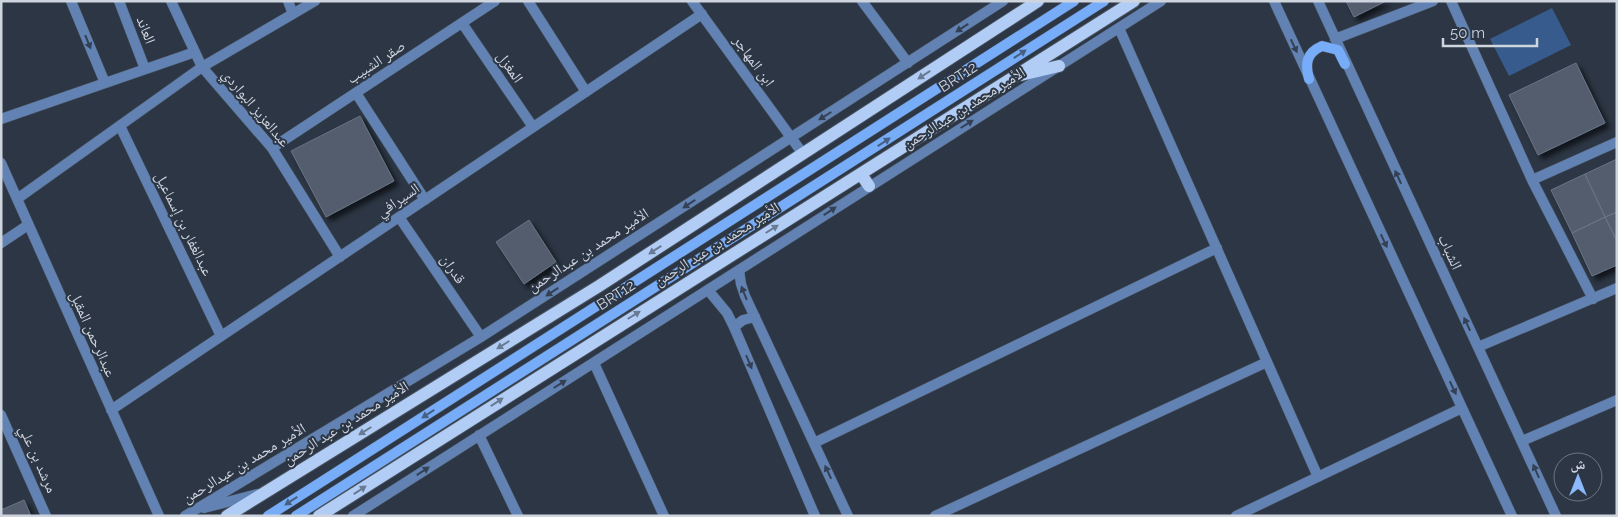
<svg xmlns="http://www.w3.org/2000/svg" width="1618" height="517" viewBox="0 0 1618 517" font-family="Raleway,'Noto Naskh Arabic',sans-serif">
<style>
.green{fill:#375b8d}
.building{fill:#535d6d;stroke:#687484;filter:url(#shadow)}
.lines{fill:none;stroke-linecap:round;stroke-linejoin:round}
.minor-casing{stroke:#495360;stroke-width:11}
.tertiary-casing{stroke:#495360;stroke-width:11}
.secondary-casing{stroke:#495360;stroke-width:11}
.primary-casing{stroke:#495360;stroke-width:14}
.minor{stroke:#6182b2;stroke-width:10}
.tertiary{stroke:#6182b2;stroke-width:10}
.secondary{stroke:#77acf9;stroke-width:10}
.primary{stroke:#b2cdf5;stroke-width:12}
.oneway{fill:#344154}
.oneway2{fill:#465f83}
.oneway3{fill:#687a94}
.labels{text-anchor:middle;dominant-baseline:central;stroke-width:4;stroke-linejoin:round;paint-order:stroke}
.street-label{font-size:15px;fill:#cfd5df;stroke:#2c3644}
</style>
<defs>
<filter id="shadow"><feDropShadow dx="4.5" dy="4.5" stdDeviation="2.5" flood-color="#0009"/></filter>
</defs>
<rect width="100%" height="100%" fill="#2c3644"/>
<!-- green -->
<path class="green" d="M1552 8 1571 45 1509 76 1490 39Z"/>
<!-- building -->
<path class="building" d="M1346 1H1386L1354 17Z
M1576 63 1605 123 1538 155 1509 95Z
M360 116 394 181 326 217 291 151Z
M1617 159V212L1605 217 1585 174Z
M1585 174 1605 217 1572 233 1551 190Z
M1617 212V241L1605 217Z
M1605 217 1617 241V265L1592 276 1572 233Z
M529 220 556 262 524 284 496 242Z
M24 500 31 516H1V510Z"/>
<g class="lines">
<defs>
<path id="minor" d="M71 1 105 83
M119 1 145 69
M171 1 202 67 272 148 340 257
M288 1 293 14
M528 1 586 92
M692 1 803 154
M862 1 908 63
M1274 1 1512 516
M1318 1 1556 516
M1451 1 1532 180 1593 299
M462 23 533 127
M1119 28 1318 477
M1335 39 1433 1
M356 93 425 200
M1 119 195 52
M120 126 221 336
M272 148 495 1
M1 163 159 516
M1532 180 1617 142
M17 199 202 67 315 1
M399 217 481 337
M1 243 28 225
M739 270 741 284 745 296 848 516
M708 290 727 313 734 327 815 516
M1478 347 1617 288
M594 363 664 516
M111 410 702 14
M1 415 46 516
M479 435 518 516
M1522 441 1617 400
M814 443 1217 248
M204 508 258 494
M185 516 481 337 1003 1
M353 516 1161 1
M935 516 1267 362
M1236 516 1462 408"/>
<path id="tertiary" d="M734 327 743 320 755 317"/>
<path id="secondary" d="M1309 79C1305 64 1306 53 1322 46L1338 50 1345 64
M268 516 1074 1
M296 516 1104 1"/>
<path id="primary" d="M1021 75 1059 66
M861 174 869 186
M227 516 599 286 1038 1
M319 516 1134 1"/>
</defs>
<!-- minor casing -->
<use href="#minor" class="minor-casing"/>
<!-- tertiary casing -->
<use href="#tertiary" class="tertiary-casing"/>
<!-- secondary casing -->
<use href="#secondary" class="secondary-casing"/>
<!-- primary casing -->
<use href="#primary" class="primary-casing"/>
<!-- minor -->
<use href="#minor" class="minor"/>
<!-- tertiary -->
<use href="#tertiary" class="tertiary"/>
<!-- secondary -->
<use href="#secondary" class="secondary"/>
<!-- primary -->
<use href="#primary" class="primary"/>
</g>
<!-- one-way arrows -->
<defs><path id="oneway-solid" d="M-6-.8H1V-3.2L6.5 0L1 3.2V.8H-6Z" transform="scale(1.25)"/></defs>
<g class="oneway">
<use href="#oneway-solid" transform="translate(962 28) rotate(147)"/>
<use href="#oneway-solid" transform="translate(88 42) rotate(68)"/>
<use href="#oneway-solid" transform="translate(1294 46) rotate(65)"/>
<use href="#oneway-solid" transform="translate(825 116) rotate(148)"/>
<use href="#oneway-solid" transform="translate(967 124) rotate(-32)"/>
<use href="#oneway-solid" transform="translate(1398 177) rotate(-115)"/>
<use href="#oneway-solid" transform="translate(689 204) rotate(147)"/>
<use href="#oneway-solid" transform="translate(830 211) rotate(-33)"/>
<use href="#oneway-solid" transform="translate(1384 241) rotate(65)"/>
<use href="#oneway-solid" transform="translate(552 292) rotate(147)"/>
<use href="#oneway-solid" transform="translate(744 293) rotate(-112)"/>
<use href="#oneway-solid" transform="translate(1467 324) rotate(-115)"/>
<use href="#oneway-solid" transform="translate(749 362) rotate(67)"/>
<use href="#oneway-solid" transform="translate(560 384) rotate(-32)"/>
<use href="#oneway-solid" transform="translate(1453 388) rotate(65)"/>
<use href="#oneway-solid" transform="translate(423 471) rotate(-33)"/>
<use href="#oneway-solid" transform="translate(1536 471) rotate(-114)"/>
<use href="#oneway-solid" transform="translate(828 472) rotate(-115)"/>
</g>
<g class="oneway2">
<use href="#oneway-solid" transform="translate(1020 54) rotate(-33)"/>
<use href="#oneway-solid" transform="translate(884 142) rotate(-33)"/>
<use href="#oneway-solid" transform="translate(428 414) rotate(147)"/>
<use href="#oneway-solid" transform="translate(291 501) rotate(147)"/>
</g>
<g class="oneway3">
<use href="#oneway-solid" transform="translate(924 75) rotate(147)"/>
<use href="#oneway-solid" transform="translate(772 229) rotate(-32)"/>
<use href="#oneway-solid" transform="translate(655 250) rotate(147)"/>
<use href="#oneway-solid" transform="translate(634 315) rotate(-32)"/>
<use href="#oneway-solid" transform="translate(503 345) rotate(148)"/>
<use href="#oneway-solid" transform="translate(497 402) rotate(-33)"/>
<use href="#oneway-solid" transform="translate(365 431) rotate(148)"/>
<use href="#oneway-solid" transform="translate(360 490) rotate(-33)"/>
</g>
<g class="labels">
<!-- street labels -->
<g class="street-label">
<text transform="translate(146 30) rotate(69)">العاند</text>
<text transform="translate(754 61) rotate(54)">ابن المهاجر</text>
<text transform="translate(376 62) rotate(-33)">صقر الشبيب</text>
<text transform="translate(510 67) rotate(56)">المغزل</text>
<text transform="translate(958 77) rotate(-33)">BRT12</text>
<text transform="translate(256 108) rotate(50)">عبدالعزيز البواردي</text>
<text transform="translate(964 108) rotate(-32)">الأمير محمد بن عبدالرحمن</text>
<text transform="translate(398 200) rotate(-34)">السيرافي</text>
<text transform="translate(184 224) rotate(64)">عبدالغفار بن إسماعيل</text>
<text transform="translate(717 244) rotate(-32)">الأمير محمد بن عبد الرحمن</text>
<text transform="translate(588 250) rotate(-33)">الأمير محمد بن عبدالرحمن</text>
<text transform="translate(1450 252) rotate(65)">الشباب</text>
<text transform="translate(453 269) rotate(56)">قدران</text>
<text transform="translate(616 295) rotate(-33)">BRT12</text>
<text transform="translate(93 334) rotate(66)">عبدالرحمن المقبل</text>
<text transform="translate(346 423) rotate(-32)">الأمير محمد بن عبد الرحمن</text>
<text transform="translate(38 459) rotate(66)">مرشد بن علي</text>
<text transform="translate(244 463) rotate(-31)">الأمير محمد بن عبدالرحمن</text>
</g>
</g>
<!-- border -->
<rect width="1618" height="517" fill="none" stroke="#cfd5df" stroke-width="5"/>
<!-- north arrow -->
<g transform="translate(1578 477)"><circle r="24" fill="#2c3644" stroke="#6d7682"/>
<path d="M0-4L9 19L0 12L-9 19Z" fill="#8bb9fc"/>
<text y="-8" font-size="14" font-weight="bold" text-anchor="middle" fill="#cfd5df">ش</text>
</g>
<!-- scale -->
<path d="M1443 38v8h94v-8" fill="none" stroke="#cfd5df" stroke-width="2.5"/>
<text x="1450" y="38" font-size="15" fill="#cfd5df" stroke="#2c3644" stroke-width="4" paint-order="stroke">50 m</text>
</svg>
